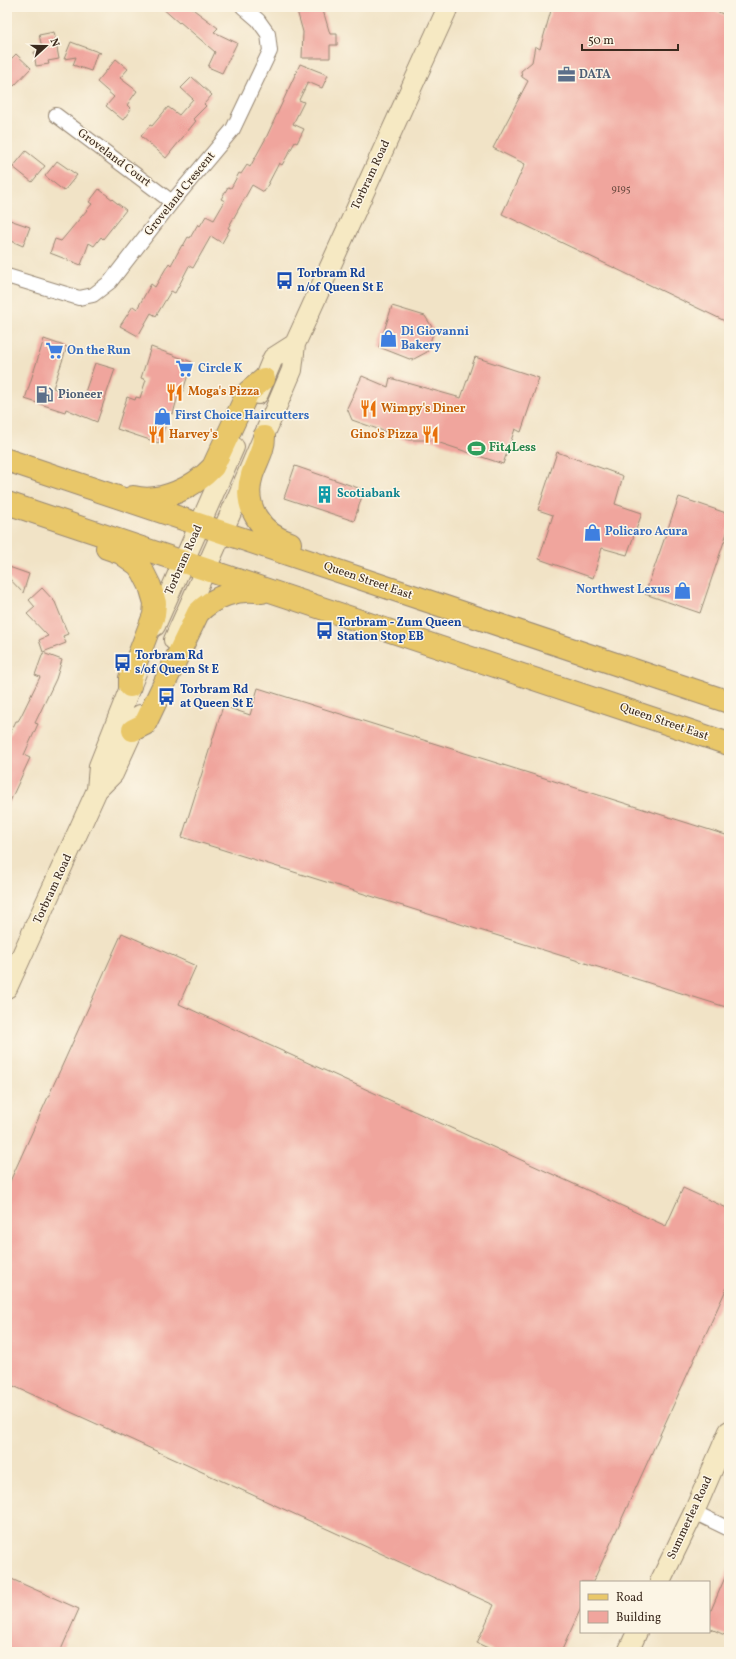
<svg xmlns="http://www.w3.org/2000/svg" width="736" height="1659" viewBox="0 0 736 1659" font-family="Vollkorn,serif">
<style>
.building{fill:#f0a59d}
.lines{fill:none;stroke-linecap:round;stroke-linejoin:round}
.street-casing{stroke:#968672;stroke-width:16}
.secondary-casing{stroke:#968672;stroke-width:22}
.primary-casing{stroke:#968672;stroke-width:24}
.street{stroke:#fff;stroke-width:14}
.secondary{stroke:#f6e9c3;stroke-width:20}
.primary{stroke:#e9c769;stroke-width:22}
.labels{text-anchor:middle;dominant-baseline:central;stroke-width:3;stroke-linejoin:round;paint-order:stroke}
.number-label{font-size:10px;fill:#68493e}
.service-label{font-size:12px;font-weight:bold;fill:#4e5e75;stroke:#fcf5e5;text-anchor:start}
.street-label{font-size:12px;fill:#3b2a1e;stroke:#fcf5e5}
.transit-label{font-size:12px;font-weight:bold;fill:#164399;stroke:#fcf5e5;text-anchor:start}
.shop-label{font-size:12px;font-weight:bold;fill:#366cbe;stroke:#fcf5e5;text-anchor:start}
.food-label{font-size:12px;font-weight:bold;fill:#c56008;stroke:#fcf5e5;text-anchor:start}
.leisure-label{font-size:12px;font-weight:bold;fill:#27864d;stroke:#fcf5e5;text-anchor:start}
.culture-label{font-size:12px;font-weight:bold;fill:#0d838f;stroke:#fcf5e5;text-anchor:start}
</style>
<rect width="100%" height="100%" fill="#fcf5e5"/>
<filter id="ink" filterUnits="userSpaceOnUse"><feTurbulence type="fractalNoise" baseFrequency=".025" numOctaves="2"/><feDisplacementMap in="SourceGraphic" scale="8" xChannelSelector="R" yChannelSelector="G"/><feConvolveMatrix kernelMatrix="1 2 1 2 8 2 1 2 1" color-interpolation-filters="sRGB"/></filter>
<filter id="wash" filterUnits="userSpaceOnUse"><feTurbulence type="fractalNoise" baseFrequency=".012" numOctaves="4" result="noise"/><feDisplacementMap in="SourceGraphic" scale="16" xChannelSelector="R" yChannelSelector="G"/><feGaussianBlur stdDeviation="0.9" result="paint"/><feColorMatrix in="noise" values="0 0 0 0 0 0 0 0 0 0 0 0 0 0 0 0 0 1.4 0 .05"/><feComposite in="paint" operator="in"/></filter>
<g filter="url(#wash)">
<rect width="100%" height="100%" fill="#f1e3c6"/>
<g id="blocks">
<!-- building -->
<path class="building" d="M161 7H190L218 28 214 32 237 43 222 73 208 67 215 52 180 22 179 23Z
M296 7H322L330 34H337V45H330V58H302L303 32Z
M552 7H708L729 17V323L502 214 525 164 493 148 528 81 522 77 521 71 532 62 535 46 540 49Z
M54 32 59 59 48 61 49 64 36 66 34 52 43 51 39 35Z
M71 42 101 53H97L91 71 73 65 76 57 64 59Z
M16 54 31 68 14 86 7 79V63Z
M116 59 128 69 120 78 137 91 127 105 131 109 123 120 106 106 114 97 97 82Z
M300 64 328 75 322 88 308 82 299 100 304 102 293 124 304 129 297 143 295 142 282 165 279 163 264 192 252 185 228 228 230 229 222 243 211 236 193 268 189 266 175 293 171 291 156 316 151 313 138 336 120 326 133 306 137 309 151 284 155 287 169 263 171 265 182 245 183 246 188 237 190 238 198 224 200 226 206 216 214 220 225 201 221 199 228 187 231 188 239 173 241 174 247 165 250 167 266 138Z
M192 77 212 95 204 104 206 106 193 119 196 121 166 158 141 136 150 125 152 126 168 107 179 115 193 99 181 88Z
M26 151 45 166 32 182 13 167Z
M57 161 77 175 64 191 45 176Z
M99 189 126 210 103 239 101 237 94 246 89 243 81 265 50 253 55 239 61 241 92 204 89 202Z
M7 219 30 227 23 246 7 239Z
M392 306 425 316 434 330 427 352 412 360 379 347Z
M44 339 67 347 53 388 83 398 95 363 115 369 97 422 66 409 65 412 25 399Z
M151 347 192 362 182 394 179 392 173 414 170 413 159 443 117 429 127 397 135 400 136 397 140 398 146 380 141 378Z
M475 357 539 378 521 432 515 429 503 464 431 440H409L352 420 347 408 362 376 388 387 390 378 461 398Z
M557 452 623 476 615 504 642 513 627 555 602 548 593 578 539 559 553 515 538 510Z
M295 466 364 490 354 521 284 498Z
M679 497 729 514V527L700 613 645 594Z
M9 567 29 574 23 593 7 576Z
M42 588 55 602 68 634 63 636 66 643 43 652 39 640 48 636 27 614 35 607 29 600Z
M43 653 62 660 56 679 35 723 38 724 24 755 30 758 7 808V740L16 721H18L21 716 40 677 35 675Z
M258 688 729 836V1008L182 837 223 706 250 715Z
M122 933 196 966 179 1004 666 1226 683 1188 729 1209V1283L593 1582H581V1608L561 1652H497L477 1643 494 1605 7 1383V1188Z
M729 1568V1637L709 1628V1615Z
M7 1577 79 1609 60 1652H7Z"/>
</g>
</g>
<g filter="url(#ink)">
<use href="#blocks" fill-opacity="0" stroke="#968672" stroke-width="1"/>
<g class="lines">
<defs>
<path id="street" d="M56 115 172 202
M7 276 79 298 93 295 110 282 172 202 233 129 270 51 268 34 258 20 243 7
M694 1512 729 1529"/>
<path id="secondary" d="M258 394 273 358 295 344
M155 626 234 447
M174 640 233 508 292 370 295 344 448 7
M97 790 113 774 140 715
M7 988 97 790 99 766 137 670
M660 1582 694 1512 729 1431
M628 1652 637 1632"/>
<path id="primary" d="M264 437C264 451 256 462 252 475 242 506 261 534 290 543
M7 460 729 702
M133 497C162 504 194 487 213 467L248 392 264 379
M7 503 729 744
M107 548 121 553 138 565 143 572 150 586 155 603 154 615 130 678V686
M133 730 145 724 198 613C213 597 239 587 262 592"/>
</defs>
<!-- street casing -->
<use href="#street" class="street-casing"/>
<!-- secondary casing -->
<use href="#secondary" class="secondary-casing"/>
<!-- primary casing -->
<use href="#primary" class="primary-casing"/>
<!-- street -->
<use href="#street" class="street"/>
<!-- secondary -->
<use href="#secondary" class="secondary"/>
<!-- primary -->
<use href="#primary" class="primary"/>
</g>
</g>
<!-- icons -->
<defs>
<symbol id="office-bare" viewBox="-9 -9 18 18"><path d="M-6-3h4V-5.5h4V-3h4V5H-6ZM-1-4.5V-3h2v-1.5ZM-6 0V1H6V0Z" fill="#5c6f8a" stroke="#fcf5e5" stroke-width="2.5" paint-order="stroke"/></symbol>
<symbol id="bus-bare" viewBox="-9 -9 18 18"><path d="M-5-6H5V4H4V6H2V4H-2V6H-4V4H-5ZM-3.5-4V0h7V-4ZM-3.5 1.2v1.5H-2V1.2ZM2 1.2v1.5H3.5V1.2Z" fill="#1a4fb4" stroke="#fcf5e5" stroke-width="2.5" paint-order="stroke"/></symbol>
<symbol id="shop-bare" viewBox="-9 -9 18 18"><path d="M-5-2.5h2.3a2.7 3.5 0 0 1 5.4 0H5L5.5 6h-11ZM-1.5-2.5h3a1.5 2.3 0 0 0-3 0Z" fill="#3f7fe0" stroke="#fcf5e5" stroke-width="2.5" paint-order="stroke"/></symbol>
<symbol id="supermarket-bare" viewBox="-9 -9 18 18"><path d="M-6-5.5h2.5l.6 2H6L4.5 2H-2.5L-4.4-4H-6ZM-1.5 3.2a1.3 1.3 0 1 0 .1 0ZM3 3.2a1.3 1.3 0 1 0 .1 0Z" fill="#3f7fe0" stroke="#fcf5e5" stroke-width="2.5" paint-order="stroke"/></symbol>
<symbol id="restaurant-bare" viewBox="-9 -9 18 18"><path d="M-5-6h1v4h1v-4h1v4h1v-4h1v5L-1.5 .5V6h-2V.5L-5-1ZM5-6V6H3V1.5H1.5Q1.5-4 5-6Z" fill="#e8710a" stroke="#fcf5e5" stroke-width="2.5" paint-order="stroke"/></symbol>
<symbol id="fuel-bare" viewBox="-9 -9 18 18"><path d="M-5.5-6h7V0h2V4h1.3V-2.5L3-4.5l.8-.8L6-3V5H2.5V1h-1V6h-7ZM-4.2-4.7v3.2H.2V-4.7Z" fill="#5c6f8a" stroke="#fcf5e5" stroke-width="2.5" paint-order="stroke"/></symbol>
<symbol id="stadium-bare" viewBox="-9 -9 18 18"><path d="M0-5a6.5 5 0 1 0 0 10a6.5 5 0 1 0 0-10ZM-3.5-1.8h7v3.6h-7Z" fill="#2e9e5b" stroke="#fcf5e5" stroke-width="2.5" paint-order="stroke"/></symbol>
<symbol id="building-bare" viewBox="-9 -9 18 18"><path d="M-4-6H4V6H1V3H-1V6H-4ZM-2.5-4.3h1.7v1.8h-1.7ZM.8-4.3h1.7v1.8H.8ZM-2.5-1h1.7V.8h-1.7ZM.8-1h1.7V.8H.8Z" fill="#0f9aa8" stroke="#fcf5e5" stroke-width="2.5" paint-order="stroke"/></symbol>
</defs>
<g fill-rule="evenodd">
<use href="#office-bare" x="554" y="62" width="25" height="25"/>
<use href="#bus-bare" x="272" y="268" width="25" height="25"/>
<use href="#shop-bare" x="376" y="326" width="25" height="25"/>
<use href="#supermarket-bare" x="42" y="338" width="25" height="25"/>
<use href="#supermarket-bare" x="172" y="356" width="25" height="25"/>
<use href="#restaurant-bare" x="162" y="380" width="25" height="25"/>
<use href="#fuel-bare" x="32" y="382" width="25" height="25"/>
<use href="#restaurant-bare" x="356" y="396" width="25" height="25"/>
<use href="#shop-bare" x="150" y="404" width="25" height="25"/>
<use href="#restaurant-bare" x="144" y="422" width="25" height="25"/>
<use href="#restaurant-bare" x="418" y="422" width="25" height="25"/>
<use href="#stadium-bare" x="464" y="436" width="25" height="25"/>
<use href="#building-bare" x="312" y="482" width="25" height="25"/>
<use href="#shop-bare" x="580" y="520" width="25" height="25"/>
<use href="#shop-bare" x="670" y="578" width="25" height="25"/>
<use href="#bus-bare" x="312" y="618" width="25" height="25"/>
<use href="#bus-bare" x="110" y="650" width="25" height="25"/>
<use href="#bus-bare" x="154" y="684" width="25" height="25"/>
</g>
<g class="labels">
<!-- number labels -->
<g class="number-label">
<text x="621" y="189">9195</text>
</g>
<!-- service labels -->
<g class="service-label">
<text x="579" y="75">DATA</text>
<text x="58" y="395">Pioneer</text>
</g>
<!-- street labels -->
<g class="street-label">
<text transform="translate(114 158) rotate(37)">Groveland Court</text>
<text transform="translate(371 175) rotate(-65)">Torbram Road</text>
<text transform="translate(180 194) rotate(-51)">Groveland Crescent</text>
<text transform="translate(184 560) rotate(-66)">Torbram Road</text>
<text transform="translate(368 581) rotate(19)">Queen Street East</text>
<text transform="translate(664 722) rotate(19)">Queen Street East</text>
<text transform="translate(53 889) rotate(-65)">Torbram Road</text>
<text transform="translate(690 1518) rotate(-65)">Summerlea Road</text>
</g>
<!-- transit labels -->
<g class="transit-label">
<text x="297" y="274">Torbram Rd<tspan x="297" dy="14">n/of Queen St E</tspan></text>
<text x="337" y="623">Torbram - Zum Queen<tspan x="337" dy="14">Station Stop EB</tspan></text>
<text x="135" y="656">Torbram Rd<tspan x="135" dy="14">s/of Queen St E</tspan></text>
<text x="180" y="690">Torbram Rd<tspan x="180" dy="14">at Queen St E</tspan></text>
</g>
<!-- shop labels -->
<g class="shop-label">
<text x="401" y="332">Di Giovanni<tspan x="401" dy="14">Bakery</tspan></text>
<text x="67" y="351">On the Run</text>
<text x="198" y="369">Circle K</text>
<text x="175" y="416">First Choice Haircutters</text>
<text x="605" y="532">Policaro Acura</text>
<text x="670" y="590" text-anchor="end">Northwest Lexus</text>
</g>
<!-- food labels -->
<g class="food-label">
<text x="188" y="392">Moga's Pizza</text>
<text x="381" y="409">Wimpy's Diner</text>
<text x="169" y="435">Harvey's</text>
<text x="418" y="435" text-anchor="end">Gino's Pizza</text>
</g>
<!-- leisure labels -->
<g class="leisure-label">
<text x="489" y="448">Fit4Less</text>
</g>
<!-- culture labels -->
<g class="culture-label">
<text x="337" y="494">Scotiabank</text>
</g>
</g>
<!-- margin -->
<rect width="736" height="1659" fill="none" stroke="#fcf5e5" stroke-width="24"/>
<!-- legend -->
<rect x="580" y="1581" width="130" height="52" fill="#fcf5e5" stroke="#afa495"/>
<rect x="588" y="1594" width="20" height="6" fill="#e9c769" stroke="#afa495"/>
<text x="616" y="1601" font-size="12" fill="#3b2a1e">Road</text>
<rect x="588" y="1611" width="20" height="12" fill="#f0a59d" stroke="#afa495"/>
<text x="616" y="1621" font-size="12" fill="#3b2a1e">Building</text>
<!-- north arrow -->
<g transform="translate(46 46) rotate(69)" stroke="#fcf5e5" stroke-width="3" paint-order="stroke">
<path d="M0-3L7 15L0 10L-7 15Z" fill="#3b2a1e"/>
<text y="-6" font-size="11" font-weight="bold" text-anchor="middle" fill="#3b2a1e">N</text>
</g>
<!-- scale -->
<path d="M582 44v6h96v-6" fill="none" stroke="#3b2a1e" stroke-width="2"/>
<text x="588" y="44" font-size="12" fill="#3b2a1e" stroke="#fcf5e5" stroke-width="3" paint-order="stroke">50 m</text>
</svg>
